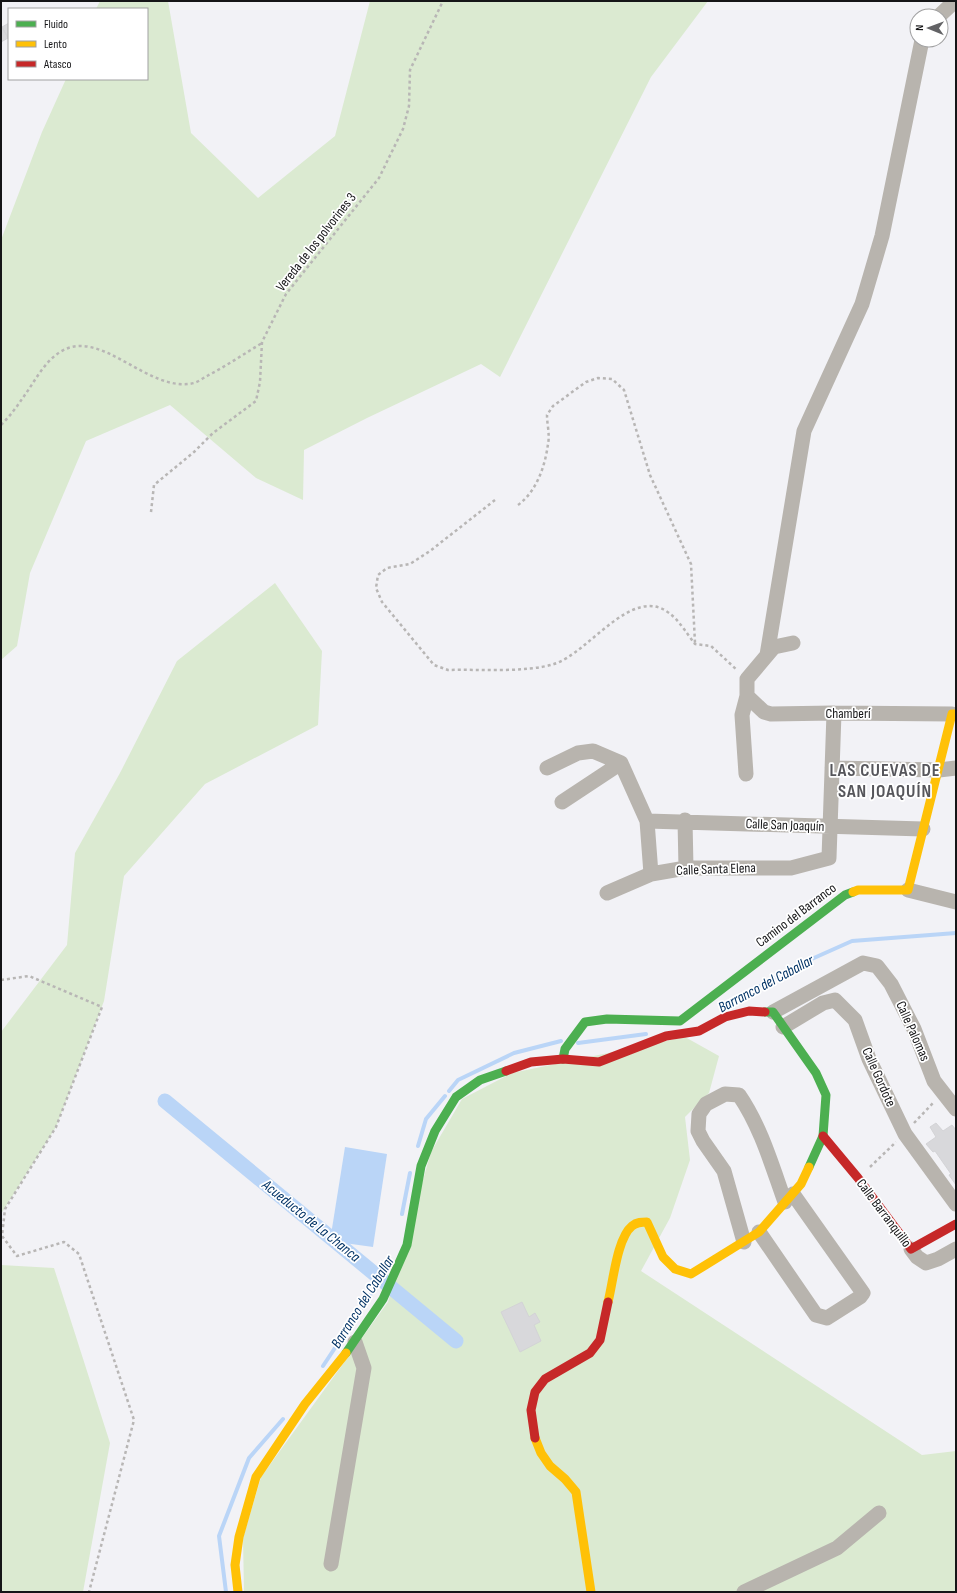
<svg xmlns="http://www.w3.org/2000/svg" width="957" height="1593" viewBox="0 0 957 1593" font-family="'Sofia Sans Condensed',sans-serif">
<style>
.green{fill:#dbead1}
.water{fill:#bad5f7}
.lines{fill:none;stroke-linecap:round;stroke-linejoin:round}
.stream{stroke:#bad5f7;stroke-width:4}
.canal{stroke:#bad5f7;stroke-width:15}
.building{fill:#d8d8db;stroke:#d3d3d6}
.path{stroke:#b8b6b5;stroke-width:2.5;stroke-dasharray:3 3;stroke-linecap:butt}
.street{stroke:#b8b4ae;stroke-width:15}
.fast{stroke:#4caf50;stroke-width:9}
.slow{stroke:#ffc107;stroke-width:9}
.jam{stroke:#c62828;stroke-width:9}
.labels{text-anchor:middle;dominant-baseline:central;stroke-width:3.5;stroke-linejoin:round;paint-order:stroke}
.street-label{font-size:14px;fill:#151517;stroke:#fff}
.water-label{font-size:15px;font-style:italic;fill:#003265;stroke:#fff}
.district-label{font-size:18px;font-weight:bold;letter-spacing:1px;fill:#56565b;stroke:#fff}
</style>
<rect width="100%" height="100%" fill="#f2f2f6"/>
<!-- green -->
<path class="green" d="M100 1H168L191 133 258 198 335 136 370 1H708L651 77 500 377 481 364 367 418 304 450 303 500 256 478 170 405 86 441 30 573 17 646 1 660V240L42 132 66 79H147V9H96Z
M275 583 322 651 318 725 205 784 124 876 104 1001 56 1127 1 1214V1032L67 945 75 853 120 773 177 661Z
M685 1037 719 1056 709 1093 685 1117 690 1160 670 1218 641 1271 922 1455 956 1451V1592H244L243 1538 261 1477 388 1302 431 1152 462 1099 512 1073Z
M1 1265 54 1268 110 1443 83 1592H1Z"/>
<!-- water -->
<path class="water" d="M345 1147 387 1154 373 1247 330 1241Z"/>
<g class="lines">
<!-- stream -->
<path class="stream" d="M722 1008 796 966 852 941 956 933
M578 1043 646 1034
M449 1091 458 1080 514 1053 561 1041
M418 1146 426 1119 445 1096
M402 1214 410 1173
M323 1366 370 1295 389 1262
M226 1592 219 1536 249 1458 283 1419"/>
<!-- canal -->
<path class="canal" d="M165 1101 456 1341"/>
</g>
<!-- building -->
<path class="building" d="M9 23V38H8L2 27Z
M1 27H2L8 38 1 42Z
M936 1123 943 1131 952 1125 956 1130V1185L949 1175 951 1174 935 1151 933 1152 926 1144 936 1137 930 1127Z
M522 1302 529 1317 535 1313 540 1322 534 1325 541 1341 520 1352 501 1312Z"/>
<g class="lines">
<!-- path -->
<path class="path" d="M1 425C9 417 16 408 22 399 34 383 43 363 60 352 101 326 148 394 194 383 198 382 203 378 207 376 226 366 244 354 262 343
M495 500 430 551 410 564 387 568 378 575 376 588 382 602 434 665 448 670C480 669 525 673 554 664 588 654 632 584 669 613 679 620 687 634 695 644L711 646 737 670
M518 505C537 491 545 466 548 444 550 435 547 424 547 415L553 406 586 382 598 378 612 379 624 390 650 475 691 564 695 643
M151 512 154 485 194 452 213 433 256 401 260 382 262 342 286 294 379 178 403 129 409 106 410 70 443 1
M1 980 29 976 102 1007 56 1127 5 1209 2 1236 17 1256 64 1242 79 1254 134 1420 89 1592
M914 1123 934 1102
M870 1167 896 1142"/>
<!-- street -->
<path class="street" d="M939 16 955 1
M767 655 804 431 862 304 882 236 922 40
M747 696 764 712 771 714 834 713 952 714
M547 768 578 753 593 751 621 763 647 821 651 874
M832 768 939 770 956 768
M746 774 742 715 747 696V679L774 647 793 643
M562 802 621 763
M685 820 686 868
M647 821 923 829
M908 890 956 902
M607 893 651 874 686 868H791L829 858 834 713
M773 1012 863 963 877 966 891 984 914 1029 934 1081 956 1109
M783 1027 823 1003 835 1000 855 1020 869 1059 905 1134 956 1204
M759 1232 816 1315 827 1318 860 1297 863 1293 793 1194
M744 1242 724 1171 703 1141 698 1131 699 1114 706 1104 725 1094 739 1095C761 1127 772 1166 785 1202
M911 1249 917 1257 926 1263 938 1259 956 1249
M331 1564 364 1368 355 1342
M744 1592 837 1548 879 1513"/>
<!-- fast -->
<path class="fast" d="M765 1012H773L816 1073 826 1095 823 1136 809 1167
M563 1059 565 1049 585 1022 607 1019 680 1021 845 895 853 892
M346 1353 383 1299 407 1245 421 1166 435 1131 456 1097 480 1080 506 1071"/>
<!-- slow -->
<path class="slow" d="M853 892 858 890H908L952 714H956
M608 1302C613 1283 617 1238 632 1226 637 1222 642 1222 647 1222L663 1257 675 1269 691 1274 759 1232 801 1184 809 1167
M535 1438 541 1453 550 1466 565 1479 576 1492 591 1592
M238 1592 235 1565 239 1537 256 1477 305 1404 346 1353"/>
<!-- jam -->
<path class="jam" d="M506 1071 531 1062 563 1059 599 1062 666 1036 699 1031 725 1017 749 1011 765 1012
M823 1136 858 1178 911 1249 956 1224
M535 1438 531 1410 535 1392 545 1379 590 1353 600 1340 608 1302"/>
</g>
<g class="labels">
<!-- street labels -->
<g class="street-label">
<text transform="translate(316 242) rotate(-52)">Vereda de los polvorines 3</text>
<text x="848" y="713">Chamberí</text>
<text transform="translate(785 825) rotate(2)">Calle San Joaquín</text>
<text transform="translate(716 869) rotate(-2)">Calle Santa Elena</text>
<text transform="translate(796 915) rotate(-37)">Camino del Barranco</text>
<text transform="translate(913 1031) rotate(66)">Calle Palomas</text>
<text transform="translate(879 1077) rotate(66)">Calle Gordote</text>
<text transform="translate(884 1213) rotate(53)">Calle Barranquillo</text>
</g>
<!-- water labels -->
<g class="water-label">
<text transform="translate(766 984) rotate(-28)">Barranco del Caballar</text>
<text transform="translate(311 1221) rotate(39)">Acueducto de La Chanca</text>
<text transform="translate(363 1302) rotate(-58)">Barranco del Caballar</text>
</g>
<!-- district labels -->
<g class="district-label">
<text x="885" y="770">LAS CUEVAS DE<tspan x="885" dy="21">SAN JOAQUÍN</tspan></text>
</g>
</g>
<!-- border -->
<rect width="957" height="1593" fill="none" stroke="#151517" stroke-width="4"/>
<!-- legend -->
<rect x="8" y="8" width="140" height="72" fill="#ffffff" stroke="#a1a1a2"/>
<rect x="16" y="21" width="20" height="6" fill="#4caf50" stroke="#a1a1a2"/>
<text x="44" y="28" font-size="12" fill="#151517">Fluido</text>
<rect x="16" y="41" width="20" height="6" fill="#ffc107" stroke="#a1a1a2"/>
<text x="44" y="48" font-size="12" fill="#151517">Lento</text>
<rect x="16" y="61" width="20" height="6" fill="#c62828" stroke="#a1a1a2"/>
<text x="44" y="68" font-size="12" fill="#151517">Atasco</text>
<!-- north arrow -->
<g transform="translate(929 28) rotate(271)"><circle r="19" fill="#ffffff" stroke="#a1a1a2"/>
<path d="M0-3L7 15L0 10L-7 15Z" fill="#626265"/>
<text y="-6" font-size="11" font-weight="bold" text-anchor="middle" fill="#151517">N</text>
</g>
</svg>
